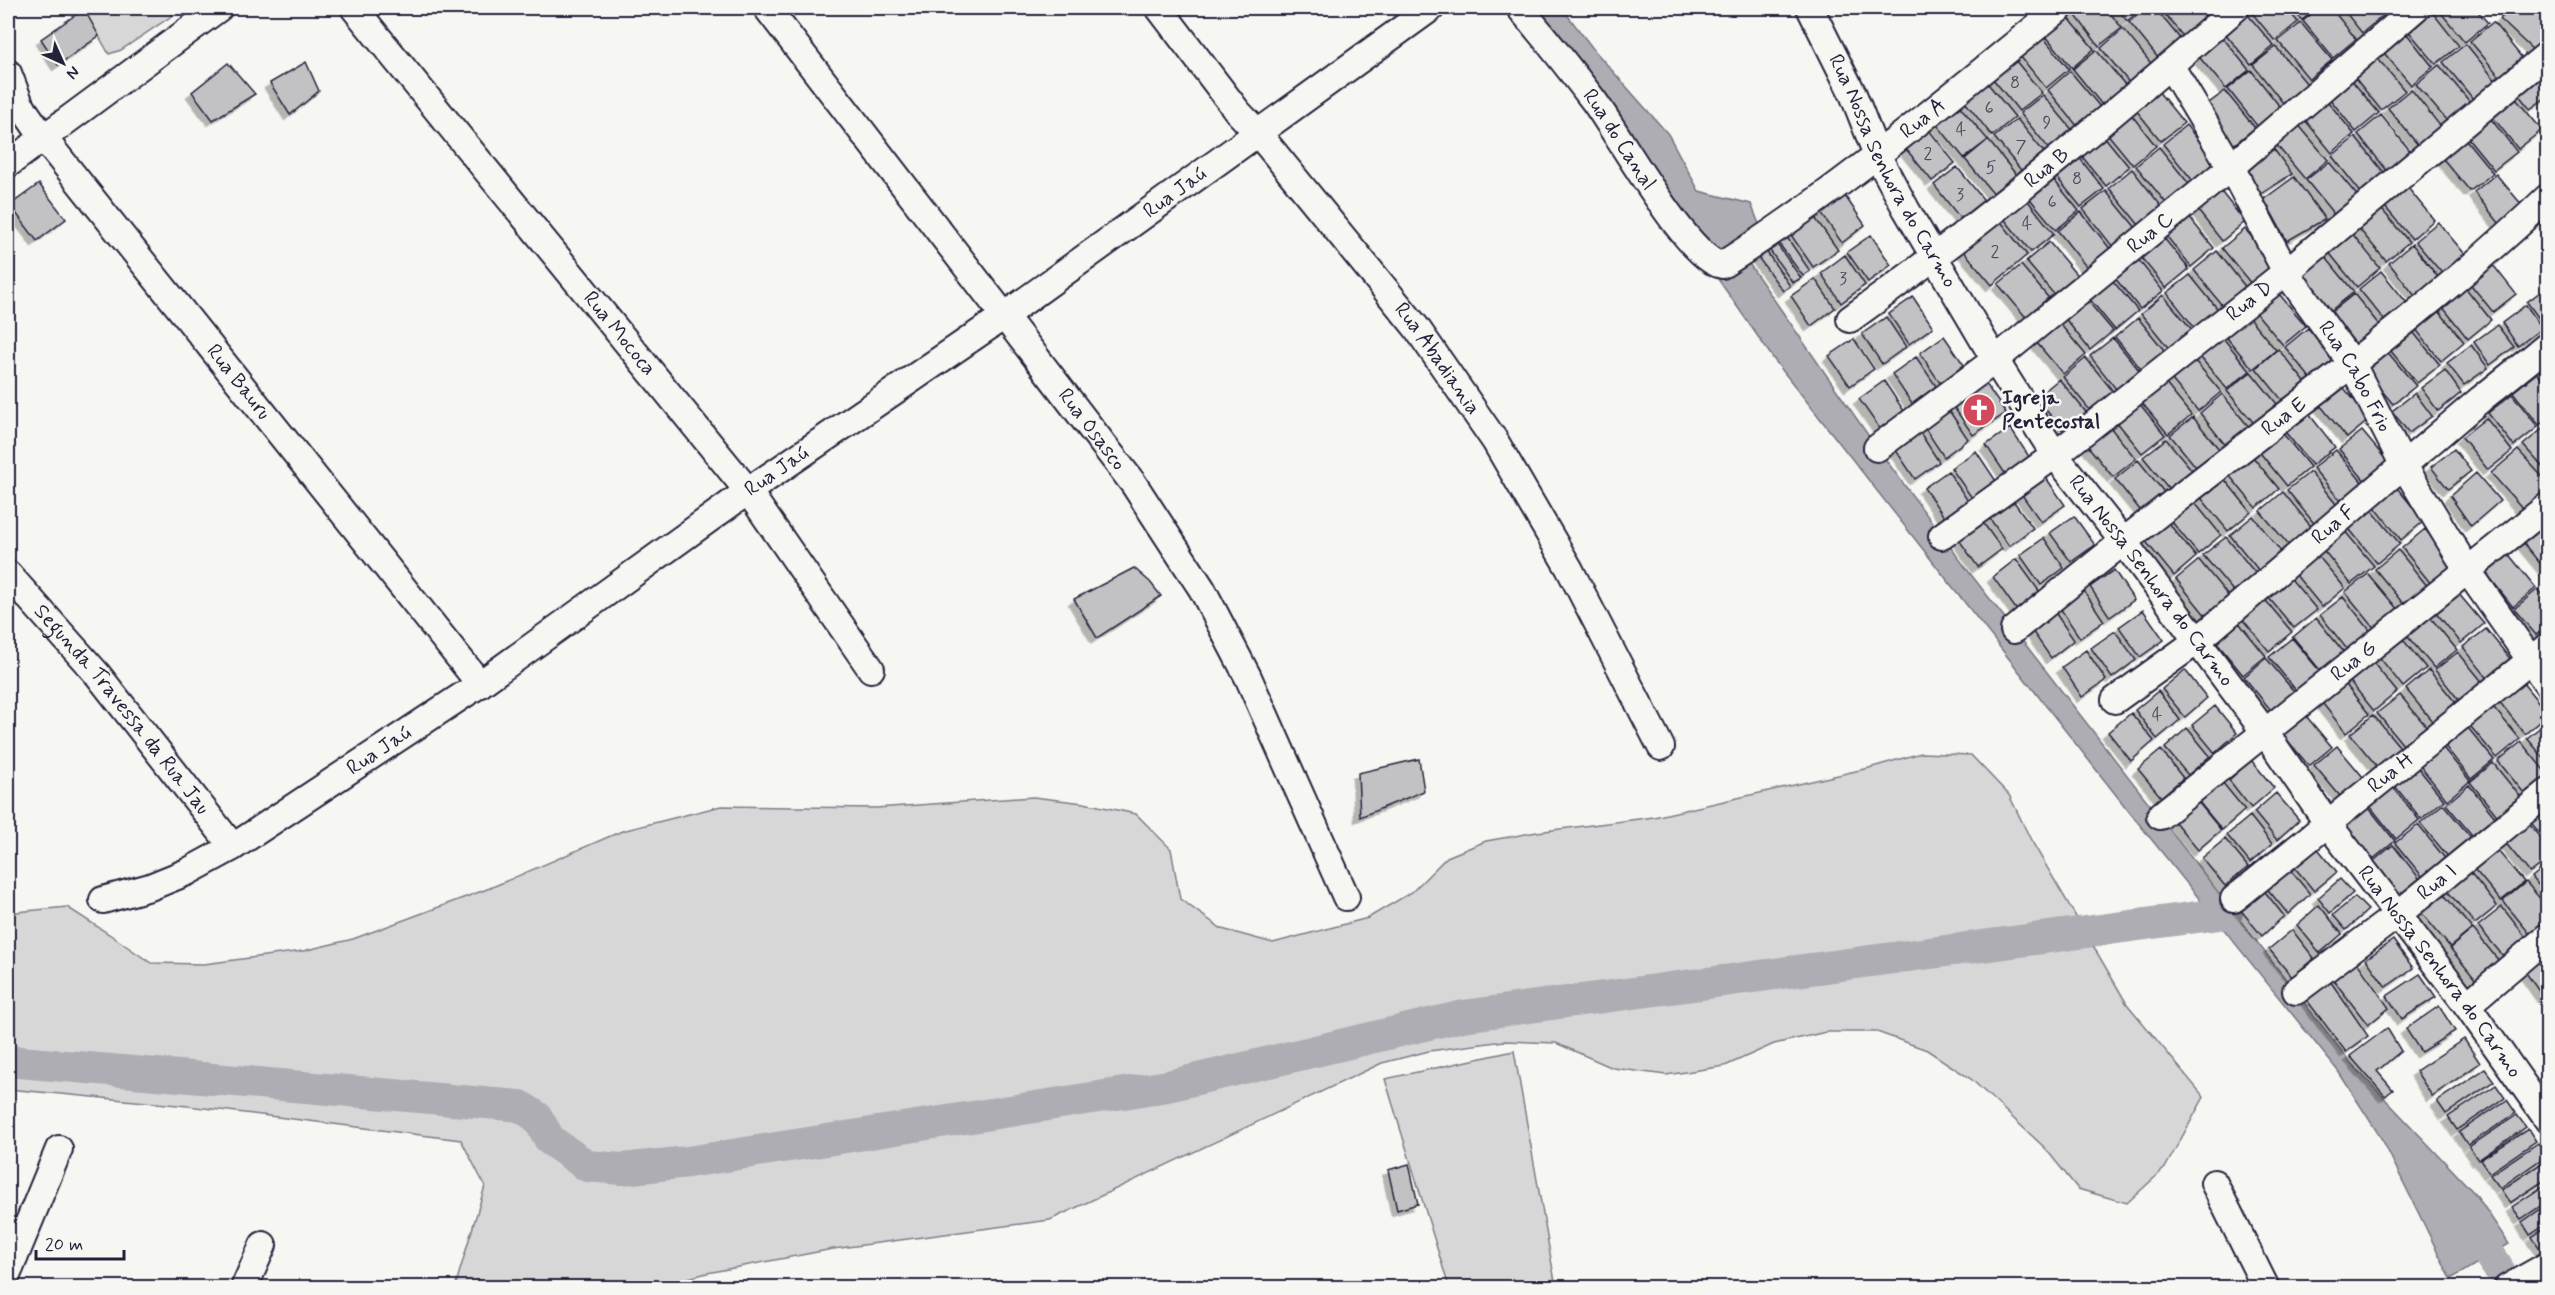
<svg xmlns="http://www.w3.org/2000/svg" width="2555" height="1295" viewBox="0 0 2555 1295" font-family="Mynerve,sans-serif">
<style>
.green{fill:#d7d7d7;stroke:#7c7c89;stroke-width:1.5}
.water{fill:#adadb3;stroke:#757583;stroke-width:1.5}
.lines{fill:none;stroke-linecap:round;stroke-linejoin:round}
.canal{stroke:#adadb3;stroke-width:32}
.building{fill:#c2c2c4;stroke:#22223b;stroke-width:1.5;filter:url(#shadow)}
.street-casing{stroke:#22223b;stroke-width:30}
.street{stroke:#f6f6f2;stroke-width:26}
.labels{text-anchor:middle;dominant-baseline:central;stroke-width:5;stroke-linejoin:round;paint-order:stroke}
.number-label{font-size:18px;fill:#4a4a5d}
.street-label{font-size:21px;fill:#22223b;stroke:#f6f6f2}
.poi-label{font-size:21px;font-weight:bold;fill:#22223b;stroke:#f6f6f2;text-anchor:start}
</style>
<defs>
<filter id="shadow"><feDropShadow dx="-5.5" dy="5.5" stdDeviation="0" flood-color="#0004"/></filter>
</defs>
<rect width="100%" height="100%" fill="#f6f6f2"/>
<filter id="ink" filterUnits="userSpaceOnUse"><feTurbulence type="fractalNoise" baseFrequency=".0167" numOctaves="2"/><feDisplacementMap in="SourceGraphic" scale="12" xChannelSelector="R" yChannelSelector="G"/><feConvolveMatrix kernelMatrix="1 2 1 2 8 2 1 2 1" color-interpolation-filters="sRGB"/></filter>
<g filter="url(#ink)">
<!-- green -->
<path class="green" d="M83 8H167L173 15 121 50 109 54Z
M1921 753 1971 755 2009 795 2031 840 2127 1004 2204 1097 2165 1168 2127 1203 2078 1189 2045 1148 1971 1079 1927 1050 1877 1032H1826L1774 1044 1725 1066 1666 1075 1613 1068 1556 1043 1504 1041 1429 1051 1382 1063 1050 1220 833 1249 707 1273 654 1287H455L485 1186 461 1140 188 1106 8 1089V917L16 912 67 907 109 934 151 963 204 964 303 951 353 939 490 888 622 831 721 806 876 808 1033 797 1084 803 1136 814 1171 849 1180 899 1222 929 1273 943 1368 918 1412 892 1447 857 1486 841 1537 832 1654 817 1869 768Z
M1514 1051 1556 1287H1449L1385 1079Z"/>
<!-- water -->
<path class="water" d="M1531 8H1562L1594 50 1668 134 1699 191 1751 204 1761 229 1743 255 1877 448 1969 572 2351 1063 2477 1196 2509 1244 2451 1279 2383 1141 2338 1071 2127 809 1775 361 1709 266 1675 199 1604 98Z"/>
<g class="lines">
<!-- canal -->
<path class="canal" d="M8 1061 520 1106 537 1117 550 1140 587 1166 622 1169 688 1162 1168 1086 1463 1016 2227 913
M2467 1222 2497 1266"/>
</g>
<!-- building -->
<path class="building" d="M2070 8H2106L2122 28 2099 46Z
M2117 8H2144L2127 21Z
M2147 8H2155L2182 41 2159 59 2129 22Z
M2160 8H2198L2208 20 2185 39Z
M2204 8H2220L2210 15Z
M2248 8H2286L2298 22 2275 41Z
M2291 8H2317L2302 20Z
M2319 8H2331L2356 39 2333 58 2303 21Z
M2342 8H2380L2385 14 2362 33Z
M2429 8 2459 46 2436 64 2405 27Z
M2437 8H2475L2488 23 2465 42Z
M2511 8H2535L2548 20V35L2533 50 2500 19Z
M84 9 99 36 58 65 41 39Z
M2243 9 2274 46 2251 65 2220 27Z
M2064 12 2094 49 2072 68 2041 30Z
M2493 22 2523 59 2501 78 2470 41Z
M2301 23 2332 60 2309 79 2278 41Z
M2123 29 2154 67 2131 85 2101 48Z
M2403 29 2433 67 2411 85 2380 48Z
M2039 32 2069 69 2046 88 2016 51Z
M2219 33 2249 70 2226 89 2195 52Z
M2466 44 2496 81 2474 100 2443 62Z
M2276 47 2307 84 2283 103 2253 65Z
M2096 50 2127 87 2103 106 2073 69Z
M2374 54 2405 91 2381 110 2351 73Z
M2011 55 2042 93 2019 111 1989 74Z
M306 62 319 91 290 115 270 83Z
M228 63 255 94 213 120 192 92Z
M2439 65 2470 102 2447 121 2416 84Z
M2251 70 2281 108 2258 127 2228 89Z
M2537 70 2548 84V96L2530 109 2514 89Z
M2070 71 2101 108 2078 127 2048 90Z
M2348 76 2379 113 2356 132 2326 94Z
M1985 80 2015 117 1992 136 1962 98Z
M2153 85 2184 123 2161 141 2131 104Z
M2411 89 2441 127 2418 145 2388 108Z
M2225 91 2255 128 2232 146 2201 109Z
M2511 93 2542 130 2518 149 2488 111Z
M2043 95 2074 132 2051 151 2020 113Z
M2324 97 2354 134 2332 153 2301 115Z
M1957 103 1988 140 1964 158 1934 121Z
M2126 108 2156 146 2133 165 2102 127Z
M2487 114 2517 152 2494 170 2464 133Z
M2381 115 2412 153 2388 172 2358 134Z
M2017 119 2047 156 2025 175 1994 137Z
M2297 123 2328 160 2305 179 2274 142Z
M1925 125 1955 163 1932 181 1902 144Z
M2186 125 2216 162 2193 181 2163 144Z
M2099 130 2129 167 2106 186 2076 149Z
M2462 135 2493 173 2470 191 2439 154Z
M2355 137 2386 175 2362 194 2332 156Z
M1988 140 2018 177 1995 196 1965 159Z
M2270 144 2292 174 2261 194 2244 167Z
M2159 147 2189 184 2166 203 2136 166Z
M2074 151 2104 189 2081 207 2051 170Z
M2329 162 2360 199 2337 218 2306 180Z
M1957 167 1987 204 1964 223 1934 185Z
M2132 169 2162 207 2139 225 2109 188Z
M2049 174 2079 211 2056 230 2025 193Z
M2496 174 2527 211 2504 229 2474 192Z
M2294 177 2325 219 2287 241 2264 199Z
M2404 183 2434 220 2412 239 2381 202Z
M39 184 66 219 37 241 10 205Z
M2215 184 2245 222 2222 241 2192 203Z
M2106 191 2136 228 2113 247 2083 209Z
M1845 196 1865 225 1842 243 1821 213Z
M2024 196 2054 234 2031 252 2001 215Z
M2378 205 2409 242 2386 261 2355 224Z
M2184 211 2214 248 2191 267 2161 229Z
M2081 212 2111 250 2088 269 2058 231Z
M1813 215 1838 250 1813 267 1789 232Z
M1998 218 2027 255 1992 285 1962 249Z
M2438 222 2469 259 2446 278 2415 241Z
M2245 229 2276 266 2252 285 2222 248Z
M2350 231 2380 268 2357 287 2327 250Z
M2159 232 2189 269 2166 288 2135 250Z
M1871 235 1891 265 1868 282 1847 252Z
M1786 236 1810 271 1803 276 1777 241Z
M2049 242 2080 279 2057 298 2026 261Z
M1776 243 1801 278 1793 283 1768 248Z
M2412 244 2442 282 2419 301 2389 263Z
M1766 251 1790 286 1783 291 1757 256Z
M2217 251 2247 289 2224 308 2194 270Z
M2133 253 2163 291 2140 309 2110 272Z
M2323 254 2354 292 2330 311 2300 273Z
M1845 255 1865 285 1841 303 1821 273Z
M2486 256 2516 294 2493 312 2463 275Z
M2021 265 2052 302 2029 321 1998 284Z
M2381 271 2411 308 2389 326 2359 289Z
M2107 274 2138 311 2115 330 2084 292Z
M2190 275 2220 312 2197 331 2167 293Z
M1815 279 1835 308 1811 326 1791 296Z
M2461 282 2491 320 2468 339 2438 301Z
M2548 286V321L2543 324 2527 302Z
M2275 289 2306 326 2283 345 2252 308Z
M2082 294 2113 331 2090 350 2060 312Z
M2354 294 2384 331 2361 350 2330 313Z
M2163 295 2194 332 2171 351 2141 314Z
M1913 297 1933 327 1909 344 1889 314Z
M2434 305 2464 342 2441 361 2411 323Z
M2526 305 2542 328 2518 346 2502 323Z
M2245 313 2276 350 2253 369 2222 332Z
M1886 317 1906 347 1882 364 1862 334Z
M2055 318 2086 355 2063 374 2032 337Z
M2138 318 2168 355 2145 374 2115 337Z
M2497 325 2514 347 2490 365 2474 342Z
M2409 327 2440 365 2417 383 2386 345Z
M2308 328 2338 365 2315 384 2285 347Z
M2219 333 2250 371 2227 389 2196 352Z
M1944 336 1964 365 1940 383 1920 353Z
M2113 338 2143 375 2120 394 2090 356Z
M1854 339 1874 369 1850 386 1829 356Z
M2471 345 2488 368 2464 385 2447 363Z
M2278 349 2309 387 2286 405 2256 368Z
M2385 349 2416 386 2393 404 2362 367Z
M2190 355 2221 392 2198 411 2167 374Z
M1916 357 1936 386 1912 404 1892 374Z
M2086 358 2116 395 2093 414 2063 377Z
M2548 362V381L2538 370Z
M2445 370 2461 393 2438 411 2421 388Z
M2251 372 2281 409 2258 428 2227 391Z
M2537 373 2548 386V418L2539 425 2513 392Z
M2161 378 2191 415 2168 434 2137 397Z
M2059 379 2090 417 2067 435 2036 398Z
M1884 381 1904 411 1880 429 1859 399Z
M2339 382 2370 419 2347 438 2316 400Z
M1985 383 2006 413 1973 435 1953 406Z
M2415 393 2432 416 2409 433 2392 411Z
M2222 394 2253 432 2230 451 2200 413Z
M2512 394 2538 427 2514 446 2488 413Z
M2134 397 2165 435 2142 453 2112 416Z
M1948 409 1968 439 1944 457 1924 427Z
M2305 409 2335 447 2312 465 2282 428Z
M2193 417 2223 454 2201 473 2170 435Z
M2486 418 2512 451 2488 470 2462 437Z
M2105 421 2136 459 2113 477 2083 440Z
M2548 424V473L2523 445Z
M2010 428 2030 458 2006 475 1986 445Z
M2280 430 2310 467 2287 486 2257 449Z
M1919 431 1939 462 1915 479 1895 449Z
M2362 431 2393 468 2370 487 2339 449Z
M2166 439 2197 476 2174 495 2143 457Z
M2454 449 2471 471 2448 489 2431 467Z
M2336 450 2366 487 2344 505 2313 468Z
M2518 450 2548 483V492L2525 511 2491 473Z
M1976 451 1996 481 1972 498 1951 468Z
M2248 451 2279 489 2256 508 2225 470Z
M2138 460 2168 497 2145 516 2115 479Z
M1948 471 1968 501 1945 518 1924 488Z
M2310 472 2340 509 2317 527 2287 490Z
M2476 473 2500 501 2471 526 2450 496Z
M2044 475 2065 505 2041 522 2020 492Z
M2221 475 2251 512 2228 531 2198 494Z
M2394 484 2424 521 2401 540 2371 502Z
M2283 492 2313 529 2291 548 2260 511Z
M2191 498 2221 535 2198 554 2168 517Z
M2012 499 2033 528 2009 546 1988 516Z
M2369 507 2400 544 2377 563 2346 525Z
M2074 516 2095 545 2071 562 2050 533Z
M2253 516 2283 554 2260 572 2230 535Z
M2542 519 2548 525V573L2519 538Z
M1981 520 2002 549 1978 567 1957 537Z
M2166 520 2196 557 2174 576 2143 538Z
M2343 529 2374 566 2351 584 2321 547Z
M2425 529 2455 567 2432 585 2402 548Z
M2226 537 2256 574 2234 592 2203 555Z
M2044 538 2064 568 2041 585 2020 555Z
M2398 550 2428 587 2405 606 2375 569Z
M2314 551 2345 588 2322 607 2291 569Z
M2506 551 2536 588 2513 607 2483 569Z
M2016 559 2042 595 2018 612 1993 577Z
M2199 560 2229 597 2206 616 2176 579Z
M1134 568 1150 582 1161 596 1097 638 1074 599Z
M2114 570 2134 600 2110 617 2090 587Z
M2286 573 2317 610 2294 628 2263 591Z
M2368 574 2399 611 2376 630 2345 592Z
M2453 587 2484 624 2461 643 2431 606Z
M2538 589 2548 601V625L2536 635 2514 609Z
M2084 591 2104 621 2080 638 2060 608Z
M2261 595 2292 632 2269 651 2238 614Z
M2343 597 2373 634 2350 653 2320 615Z
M2143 610 2164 640 2140 657 2119 627Z
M2054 611 2074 640 2051 658 2030 628Z
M2426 612 2457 650 2434 668 2403 631Z
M2235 618 2266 656 2243 675 2212 637Z
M2316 618 2347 656 2324 675 2293 637Z
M2486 629 2516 666 2493 685 2463 647Z
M2115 631 2136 660 2112 678 2091 648Z
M2396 631 2426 668 2403 687 2373 649Z
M2292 638 2323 675 2299 694 2269 657Z
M2086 650 2106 680 2082 697 2062 667Z
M2458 652 2488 689 2465 708 2435 670Z
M2367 655 2397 692 2374 711 2344 674Z
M2266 658 2297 695 2274 714 2244 677Z
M2185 670 2207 698 2185 717 2162 689Z
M2429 670 2459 707 2436 726 2406 689Z
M2339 676 2369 714 2346 733 2316 695Z
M2518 677 2548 714 2525 734 2495 696Z
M2158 691 2180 720 2157 739 2135 710Z
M2400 695 2431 732 2408 751 2377 713Z
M2489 702 2520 739 2497 758 2466 721Z
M2215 706 2237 733 2215 753 2192 725Z
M2301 710 2332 747 2309 766 2278 729Z
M2131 713 2154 741 2131 761 2108 732Z
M2373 715 2404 752 2381 771 2350 734Z
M2548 721V763L2527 738Z
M2464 723 2494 760 2471 779 2441 741Z
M2187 728 2210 756 2188 775 2165 748Z
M2521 742 2548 775V782L2528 798 2498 761Z
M2440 744 2470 781 2447 800 2417 762Z
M2337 746 2368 783 2345 802 2314 765Z
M2161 750 2183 778 2161 797 2138 769Z
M1419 759 1424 791 1360 817 1358 773Z
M2251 760 2274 788 2251 808 2229 780Z
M2414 763 2444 800 2421 819 2391 781Z
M2493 763 2523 800 2500 819 2470 782Z
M2222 782 2245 810 2222 830 2199 802Z
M2389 782 2419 820 2396 839 2366 801Z
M2469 785 2499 822 2477 841 2446 804Z
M2276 793 2299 820 2277 840 2254 812Z
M2548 801V843L2527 818Z
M2198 802 2221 830 2198 850 2175 822Z
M2365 803 2395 841 2372 860 2342 822Z
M2443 804 2474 841 2451 860 2420 823Z
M2250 816 2272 844 2250 863 2227 835Z
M2523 817 2548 847V859L2530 873 2500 836Z
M2418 825 2448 862 2426 881 2395 843Z
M2225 839 2248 867 2225 886 2202 858Z
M2314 844 2337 872 2314 891 2291 863Z
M2393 845 2423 883 2400 901 2370 864Z
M2493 845 2524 882 2501 901 2470 864Z
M2548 864V897L2532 877Z
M2287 866 2310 894 2288 914 2265 886Z
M2467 868 2497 906 2475 924 2444 887Z
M2340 879 2353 893 2330 913 2318 898Z
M2526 882 2548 908V927L2534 939 2503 901Z
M2262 888 2284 916 2262 936 2239 908Z
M2442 892 2472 929 2450 947 2419 910Z
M2355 897 2368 910 2346 930 2333 915Z
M2319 905 2342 934 2320 953 2297 925Z
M2502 907 2532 945 2509 963 2478 926Z
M2473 929 2503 966 2480 985 2450 948Z
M2292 930 2314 958 2292 977 2269 949Z
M2393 940 2413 968 2386 987 2366 959Z
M2548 953V994L2543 997 2524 970Z
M2352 955 2389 1008 2368 1025 2329 974Z
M2420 974 2436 997 2402 1019 2387 996Z
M2326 975 2368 1036 2346 1052 2303 995Z
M2439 1006 2455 1031 2421 1052 2406 1029Z
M2387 1028 2401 1051 2377 1071 2393 1090 2385 1096 2350 1056Z
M2464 1039 2480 1063 2432 1096 2416 1071Z
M2485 1069 2494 1081 2446 1114 2437 1101Z
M2496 1085 2505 1098 2457 1130 2448 1117Z
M2507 1100 2516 1113 2468 1145 2459 1132Z
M2517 1115 2526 1127 2478 1160 2469 1147Z
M2528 1129 2536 1141 2489 1173 2480 1160Z
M2538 1143 2547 1155 2500 1188 2490 1175Z
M2548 1159V1178L2510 1203 2501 1190Z
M1409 1164 1418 1204 1397 1210 1388 1170Z
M2548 1183V1201L2521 1219 2512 1207Z
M2548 1204V1223L2530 1235 2522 1222Z
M2548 1226V1245L2541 1250 2532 1237Z"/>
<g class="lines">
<defs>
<g id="street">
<path id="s1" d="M354 8 748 491 871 669"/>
<path id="s2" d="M767 8 1133 483 1202 589 1248 677 1346 897"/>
<path id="s3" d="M1159 8 1238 112 1258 133 1416 327 1495 441 1569 568 1661 747"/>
<path id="s4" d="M1520 8C1545 38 1570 69 1594 101 1617 132 1688 260 1722 265 1842 189 1950 96 2060 8"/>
<path id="s5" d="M1810 8 1853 94 1877 155 1906 209 1995 360 2055 455 2123 541 2264 731 2328 824 2467 1005 2548 1120"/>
<path id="s6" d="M2170 65 2231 167 2286 272 2352 364 2404 466 2468 571 2548 685"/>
<path id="s7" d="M8 73 20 104 42 136 480 684"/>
<path d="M8 164 219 8"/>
<path id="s8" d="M1850 319C1984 223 2112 116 2236 8"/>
<path id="s9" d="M1877 448 1995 360 2231 167 2416 8"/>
<path id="s10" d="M1942 536 2055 455 2286 272 2548 54"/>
<path id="s11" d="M8 574 98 675 233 847"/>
<path id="s12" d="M2014 630C2095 563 2177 499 2260 435 2359 359 2458 283 2548 197"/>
<path id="s13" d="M2115 700 2197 641 2481 399 2548 345"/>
<path id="s14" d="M2160 816 2548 506"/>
<path id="s15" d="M2234 899 2548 646"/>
<path id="s16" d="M103 900 150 887 187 872 233 847 480 684 748 491 1004 316 1431 8"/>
<path id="s17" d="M2296 991 2397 915 2548 792"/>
<path d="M2467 1005 2548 936"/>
<path d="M2214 1183 2266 1288"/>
<path d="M8 1273 59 1149"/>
<path d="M244 1288 263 1245"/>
<path d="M2507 1288 2548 1265"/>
</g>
</defs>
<!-- street casing -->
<use href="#street" class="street-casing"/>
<!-- street -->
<use href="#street" class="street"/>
</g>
</g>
<!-- icons -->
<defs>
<symbol id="church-disc" viewBox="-11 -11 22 22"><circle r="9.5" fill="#d1495b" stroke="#f6f6f2"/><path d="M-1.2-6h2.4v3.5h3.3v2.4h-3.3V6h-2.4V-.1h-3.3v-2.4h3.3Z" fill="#fff"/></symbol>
</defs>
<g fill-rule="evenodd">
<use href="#church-disc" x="1960" y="391" width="38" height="38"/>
</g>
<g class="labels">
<!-- number labels -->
<g class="number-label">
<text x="2015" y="83">8</text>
<text x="1989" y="108">6</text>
<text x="2047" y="123">9</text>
<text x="1961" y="130">4</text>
<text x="2021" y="147">7</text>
<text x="1928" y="154">2</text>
<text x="1991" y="168">5</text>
<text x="2077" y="179">8</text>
<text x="1960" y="195">3</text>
<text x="2052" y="202">6</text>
<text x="2027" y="224">4</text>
<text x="1995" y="252">2</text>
<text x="1843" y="279">3</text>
<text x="2157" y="715">4</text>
</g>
<!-- street labels -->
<g class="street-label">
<text stroke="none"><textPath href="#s4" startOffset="578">Rua A</textPath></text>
<text stroke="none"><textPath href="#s4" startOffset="165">Rua do Canal</textPath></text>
<text stroke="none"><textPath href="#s8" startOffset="248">Rua B</textPath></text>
<text stroke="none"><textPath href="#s5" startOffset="183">Rua Nossa Senhora do Carmo</textPath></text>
<text stroke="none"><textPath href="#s16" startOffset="1288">Rua Jaú</textPath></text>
<text stroke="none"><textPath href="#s9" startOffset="348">Rua C</textPath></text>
<text stroke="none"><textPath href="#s10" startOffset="387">Rua D</textPath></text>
<text stroke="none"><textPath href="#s1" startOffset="420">Rua Mococa</textPath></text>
<text stroke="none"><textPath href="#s3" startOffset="448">Rua Abadiania</textPath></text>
<text stroke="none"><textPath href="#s6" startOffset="363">Rua Cabo Frio</textPath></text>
<text stroke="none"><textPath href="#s7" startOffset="387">Rua Bauru</textPath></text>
<text stroke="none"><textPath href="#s12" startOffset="344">Rua E</textPath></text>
<text stroke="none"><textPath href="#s2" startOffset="532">Rua Osasco</textPath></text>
<text stroke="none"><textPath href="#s16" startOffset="802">Rua Jaú</textPath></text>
<text stroke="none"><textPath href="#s13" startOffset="280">Rua F</textPath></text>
<text stroke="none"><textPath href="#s5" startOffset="669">Rua Nossa Senhora do Carmo</textPath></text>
<text stroke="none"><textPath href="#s14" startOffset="248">Rua G</textPath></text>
<text stroke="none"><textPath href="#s11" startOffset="177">Segunda Travessa da Rua Jau</textPath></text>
<text stroke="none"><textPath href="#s16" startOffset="316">Rua Jaú</textPath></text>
<text stroke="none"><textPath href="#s15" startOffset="201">Rua H</textPath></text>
<text stroke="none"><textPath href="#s17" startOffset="178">Rua I</textPath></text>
<text stroke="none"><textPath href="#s5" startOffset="1155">Rua Nossa Senhora do Carmo</textPath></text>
</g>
<!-- poi labels -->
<g class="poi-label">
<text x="2002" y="398">Igreja<tspan x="2002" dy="24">Pentecostal</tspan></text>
</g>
</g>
<!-- margin -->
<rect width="2555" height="1295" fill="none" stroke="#f6f6f2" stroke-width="30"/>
<rect x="15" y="15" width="2525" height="1265" fill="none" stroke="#22223b" stroke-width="2" filter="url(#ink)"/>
<!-- north arrow -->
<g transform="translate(63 63) rotate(135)" stroke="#f6f6f2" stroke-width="4.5" paint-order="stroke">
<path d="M0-4.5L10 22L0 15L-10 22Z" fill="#22223b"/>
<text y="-9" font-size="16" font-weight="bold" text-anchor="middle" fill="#22223b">N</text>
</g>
<!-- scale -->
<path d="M36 1250v9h88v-9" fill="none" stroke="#22223b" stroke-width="3"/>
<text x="45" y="1250" font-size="18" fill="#22223b" stroke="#f6f6f2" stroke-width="4.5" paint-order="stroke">20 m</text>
</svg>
